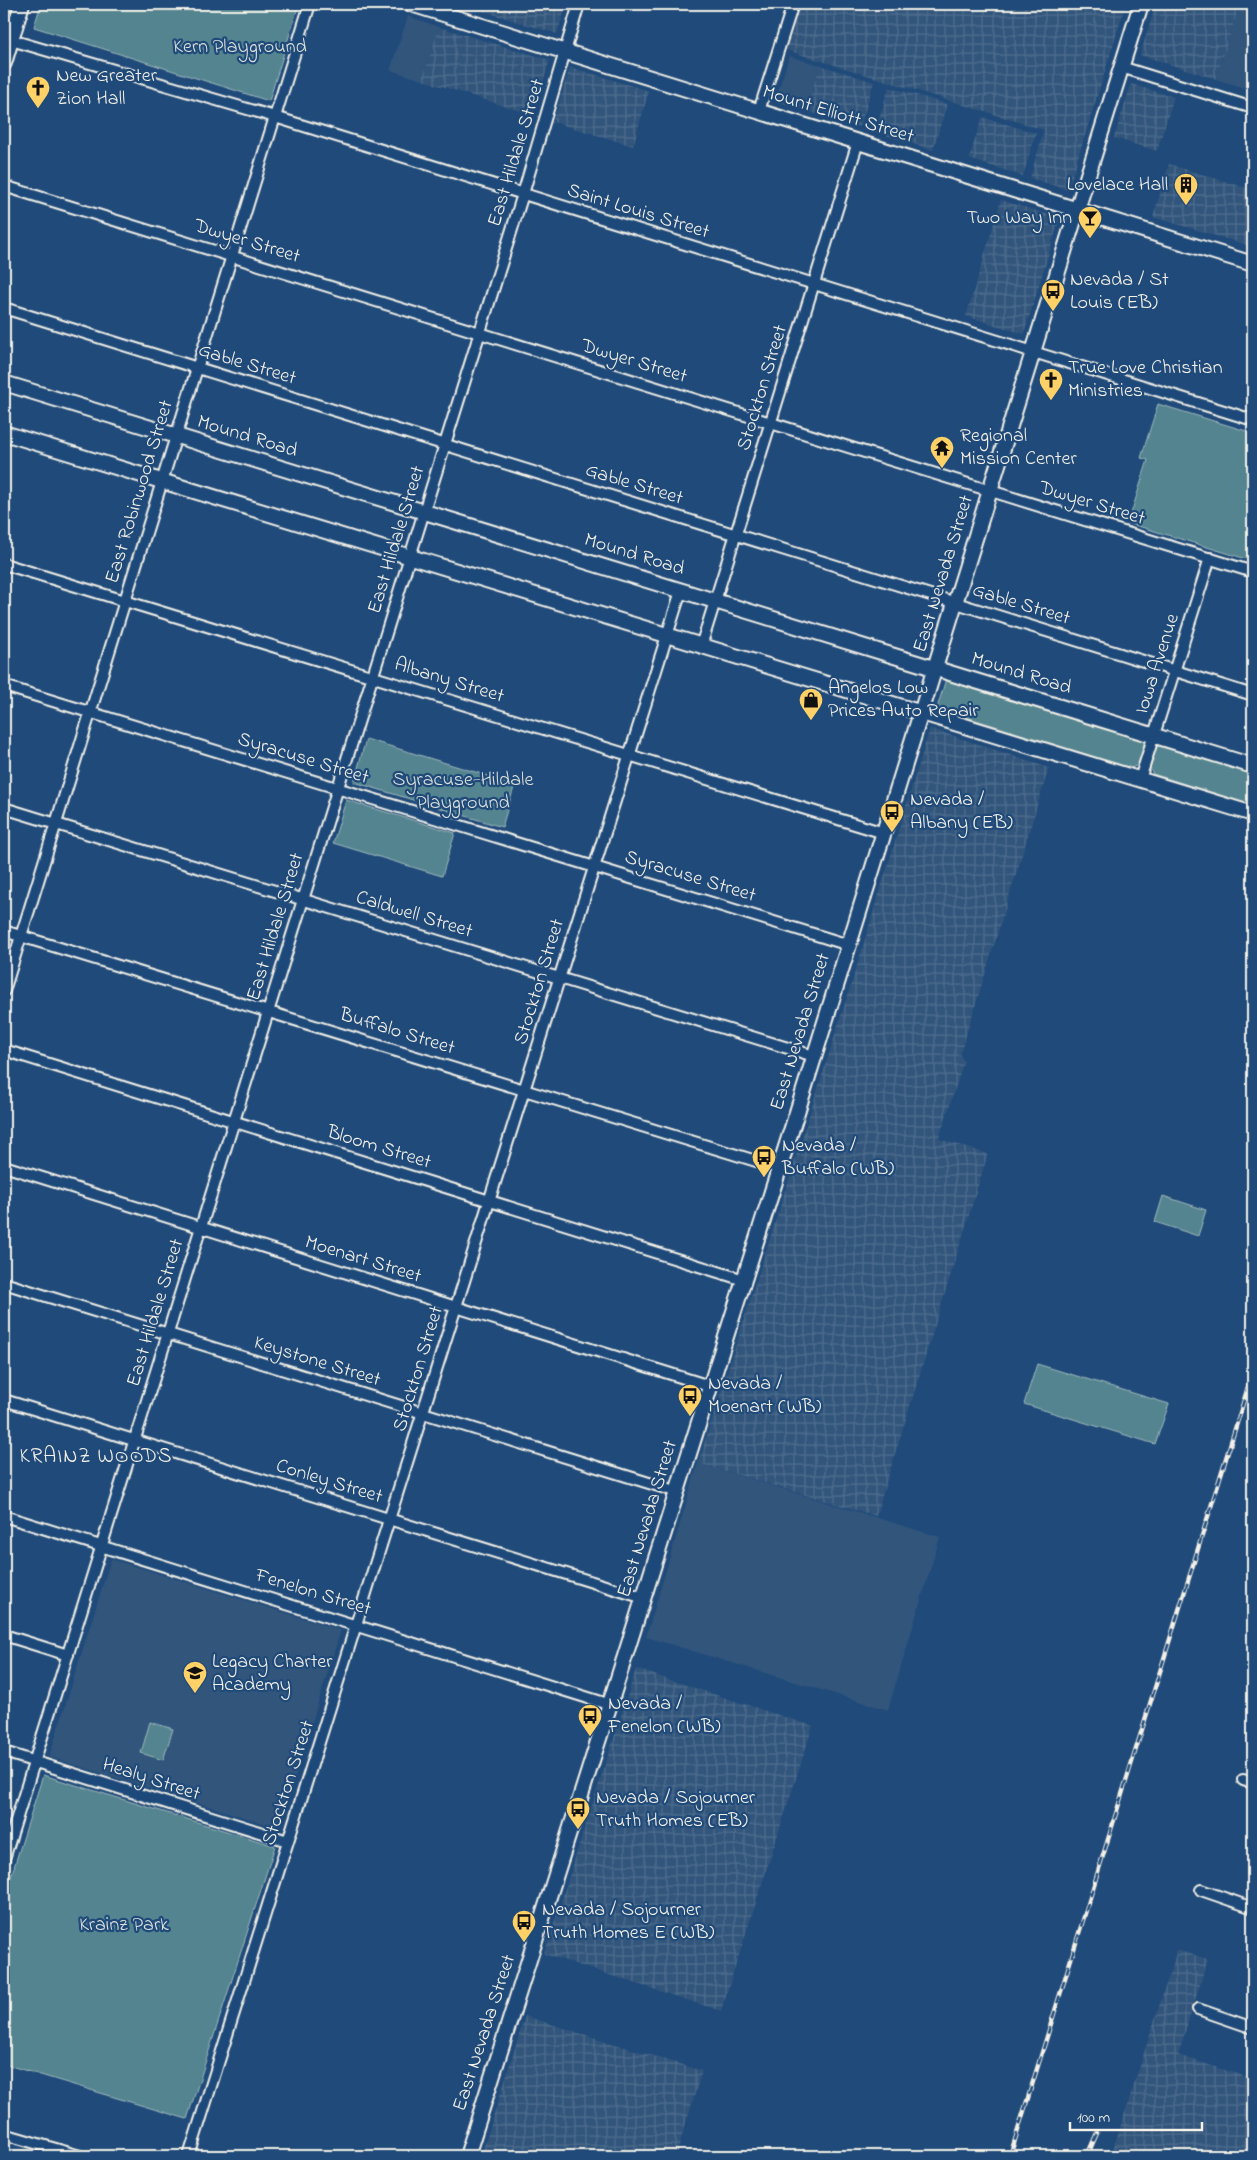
<svg xmlns="http://www.w3.org/2000/svg" width="1257" height="2160" viewBox="0 0 1257 2160" font-family="'Indie Flower',sans-serif">
<style>
.built{fill:#31557b}
.industrial{fill:url(#industrial-grid)}
.green{fill:#52848f;stroke:#a3babc}
.lines{fill:none;stroke-linecap:round;stroke-linejoin:round}
.street-casing{stroke:#f4f1e8;stroke-width:14}
.secondary-casing{stroke:#f4f1e8;stroke-width:18}
.street{stroke:#1f4a7a;stroke-width:10}
.secondary{stroke:#1f4a7a;stroke-width:14}
.rail-casing{stroke:#f4f1e8;stroke-width:4.5}
.rail{stroke:#1f4a7a;stroke-width:2.5;stroke-dasharray:8;stroke-linecap:butt}
.labels{text-anchor:middle;dominant-baseline:central;stroke-width:4.5;stroke-linejoin:round;paint-order:stroke}
.park-label{font-size:20px;fill:#dce1db;stroke:#1f4a7a}
.poi-label{font-size:20px;fill:#f4f1e8;stroke:#1f4a7a;text-anchor:start}
.street-label{font-size:20px;fill:#f4f1e8;stroke:#1f4a7a}
.neighbourhood-label{font-size:21px;letter-spacing:1px;fill:#f4f1e8;stroke:#1f4a7a}
</style>
<defs>
<pattern id="industrial-grid" width="8" height="8" patternUnits="userSpaceOnUse" patternTransform="scale(1.25)"><rect width="8" height="8" fill="#31557b"/><path d="M0 4h8M4 0v8" fill="none" stroke="#4f6e8e"/></pattern>
</defs>
<rect width="100%" height="100%" fill="#1f4a7a"/>
<filter id="ink" filterUnits="userSpaceOnUse"><feTurbulence type="fractalNoise" baseFrequency=".02" numOctaves="2"/><feDisplacementMap in="SourceGraphic" scale="10" xChannelSelector="R" yChannelSelector="G"/><feConvolveMatrix kernelMatrix="1 2 1 2 8 2 1 2 1" color-interpolation-filters="sRGB"/></filter>
<g filter="url(#ink)">
<!-- built -->
<path class="built" d="M1240 4H1253V91L1216 79Z
M408 16 439 27 422 80 390 70Z
M789 56 820 65 806 111 775 101Z
M698 1463 940 1537 888 1710 646 1637Z
M111 1559 341 1630 279 1828 49 1757Z"/>
<!-- industrial -->
<path class="industrial" d="M460 4H567L557 34Z
M800 4H1126L1068 190 1030 178 1044 130 786 50Z
M1156 4H1240L1216 79 1140 55Z
M439 27 550 60 533 115 422 80Z
M820 65 874 82 860 127 806 111Z
M570 67 649 91 633 146 553 122Z
M1131 84 1174 97 1157 151 1114 138Z
M889 87 947 104 933 150 875 132Z
M982 117 1036 133 1023 176 969 159Z
M1169 164 1253 190V247L1153 217Z
M1001 200 1060 218 1024 334 966 316Z
M930 728 1049 768 960 1055 964 1061 939 1139 988 1154 876 1516 698 1463 855 972Z
M636 1669 813 1726 721 2011 544 1954Z
M1177 1950 1208 1959 1178 2055 1253 2079V2129L1245 2156H1111Z
M525 2016 702 2071 676 2156H481Z"/>
<!-- green -->
<path class="green" d="M41 4H299L269 101 34 27Z
M1158 404 1253 433V561L1128 523 1148 460 1141 458Z
M946 679 1139 737C1149 743 1141 756 1138 765L1131 768 937 708Z
M366 739 515 784 502 827 354 782Z
M1161 744 1253 771V805L1153 774 1150 769 1156 748Z
M346 800 455 833 442 876 333 843Z
M1163 1196 1206 1210 1198 1236 1155 1222Z
M1037 1364 1169 1404 1155 1444 1024 1404Z
M150 1722 173 1729 163 1760 141 1753Z
M43 1775 275 1846 187 2119 4 2064V1899Z"/>
<g class="lines">
<defs>
<path id="street" d="M4 18 16 22
M11 40 275 117 1253 420
M1121 67 1253 108
M759 111 793 4
M4 186 1253 572
M4 308 1253 695
M4 564 884 833
M701 646 858 142
M4 686 849 945
M1140 779 1210 558
M4 808 814 1056
M4 931 779 1168
M4 991 310 4
M4 1050 744 1280
M4 1166 703 1384 710 1389
M4 1283 678 1492
M4 1400 644 1598
M4 1516 611 1705
M4 1635 68 1655
M4 1752 288 1841
M1243 1780 1253 1783
M4 1859 523 194 579 4
M1201 1890 1253 1908
M1198 2009 1253 2028
M4 2134 80 2156
M189 2156 681 591"/>
<path id="secondary" d="M411 4 1253 264
M4 63 22 4
M4 383 1253 766
M4 433 1253 814
M467 2156 798 1109 1141 4"/>
</defs>
<!-- street casing -->
<use href="#street" class="street-casing"/>
<!-- secondary casing -->
<use href="#secondary" class="secondary-casing"/>
<!-- street -->
<use href="#street" class="street"/>
<!-- secondary -->
<use href="#secondary" class="secondary"/>
<defs>
<path id="rail" d="M1010 2156 1253 1371
M1087 2156 1097 2133"/>
</defs>
<!-- rail casing -->
<use href="#rail" class="rail-casing"/>
<!-- rail -->
<use href="#rail" class="rail"/>
</g>
</g>
<!-- icons -->
<defs>
<symbol id="church-pin" viewBox="-11 -11 22 30"><path d="M0 17L-7.5 6A9.5 9.5 0 1 1 7.5 6Z" fill="#ffd166" stroke="#1f4a7a"/><path d="M-1.2-6h2.4v3.5h3.3v2.4h-3.3V6h-2.4V-.1h-3.3v-2.4h3.3Z" fill="#111"/></symbol>
<symbol id="building-pin" viewBox="-11 -11 22 30"><path d="M0 17L-7.5 6A9.5 9.5 0 1 1 7.5 6Z" fill="#ffd166" stroke="#1f4a7a"/><path d="M-4-6H4V6H1V3H-1V6H-4ZM-2.5-4.3h1.7v1.8h-1.7ZM.8-4.3h1.7v1.8H.8ZM-2.5-1h1.7V.8h-1.7ZM.8-1h1.7V.8H.8Z" fill="#111"/></symbol>
<symbol id="bar-pin" viewBox="-11 -11 22 30"><path d="M0 17L-7.5 6A9.5 9.5 0 1 1 7.5 6Z" fill="#ffd166" stroke="#1f4a7a"/><path d="M-6-5H6L.8 .8V4.5H3.5V6h-7V4.5H-.8V.8Z" fill="#111"/></symbol>
<symbol id="bus-pin" viewBox="-11 -11 22 30"><path d="M0 17L-7.5 6A9.5 9.5 0 1 1 7.5 6Z" fill="#ffd166" stroke="#1f4a7a"/><path d="M-5-6H5V4H4V6H2V4H-2V6H-4V4H-5ZM-3.5-4V0h7V-4ZM-3.5 1.2v1.5H-2V1.2ZM2 1.2v1.5H3.5V1.2Z" fill="#111"/></symbol>
<symbol id="temple-pin" viewBox="-11 -11 22 30"><path d="M0 17L-7.5 6A9.5 9.5 0 1 1 7.5 6Z" fill="#ffd166" stroke="#1f4a7a"/><path d="M0-6L5-2H3V0L6.5 2.5H4V6H1.5V3h-3V6H-4V2.5H-6.5L-3 0V-2H-5Z" fill="#111"/></symbol>
<symbol id="shop-pin" viewBox="-11 -11 22 30"><path d="M0 17L-7.5 6A9.5 9.5 0 1 1 7.5 6Z" fill="#ffd166" stroke="#1f4a7a"/><path d="M-5-2.5h2.3a2.7 3.5 0 0 1 5.4 0H5L5.5 6h-11ZM-1.5-2.5h3a1.5 2.3 0 0 0-3 0Z" fill="#111"/></symbol>
<symbol id="school-pin" viewBox="-11 -11 22 30"><path d="M0 17L-7.5 6A9.5 9.5 0 1 1 7.5 6Z" fill="#ffd166" stroke="#1f4a7a"/><path d="M0-5L7-2L0 1L-7-2ZM-4 1L0 2.5L4 1V4Q0 6-4 4Z" fill="#111"/></symbol>
</defs>
<g fill-rule="evenodd">
<use href="#church-pin" x="24" y="74" width="28" height="38"/>
<use href="#building-pin" x="1172" y="171" width="28" height="38"/>
<use href="#bar-pin" x="1076" y="204" width="28" height="38"/>
<use href="#bus-pin" x="1039" y="277" width="28" height="38"/>
<use href="#church-pin" x="1037" y="366" width="28" height="38"/>
<use href="#temple-pin" x="928" y="434" width="28" height="38"/>
<use href="#shop-pin" x="797" y="686" width="28" height="38"/>
<use href="#bus-pin" x="878" y="798" width="28" height="38"/>
<use href="#bus-pin" x="750" y="1143" width="28" height="38"/>
<use href="#bus-pin" x="676" y="1382" width="28" height="38"/>
<use href="#school-pin" x="181" y="1659" width="28" height="38"/>
<use href="#bus-pin" x="576" y="1702" width="28" height="38"/>
<use href="#bus-pin" x="564" y="1795" width="28" height="38"/>
<use href="#bus-pin" x="510" y="1908" width="28" height="38"/>
</g>
<g class="labels">
<!-- park labels -->
<g class="park-label">
<text x="240" y="47">Kern Playground</text>
<text x="463" y="780">Syracuse-Hildale<tspan x="463" dy="23">Playground</tspan></text>
<text x="124" y="1925">Krainz Park</text>
</g>
<!-- poi labels -->
<g class="poi-label">
<text x="56" y="76">New Greater<tspan x="56" dy="23">Zion Hall</tspan></text>
<text x="1168" y="185" text-anchor="end">Lovelace Hall</text>
<text x="1072" y="218" text-anchor="end">Two Way Inn</text>
<text x="1070" y="280">Nevada / St<tspan x="1070" dy="23">Louis (EB)</tspan></text>
<text x="1068" y="368">True Love Christian<tspan x="1068" dy="23">Ministries</tspan></text>
<text x="960" y="436">Regional<tspan x="960" dy="23">Mission Center</tspan></text>
<text x="828" y="688">Angelos Low<tspan x="828" dy="23">Prices Auto Repair</tspan></text>
<text x="910" y="800">Nevada /<tspan x="910" dy="23">Albany (EB)</tspan></text>
<text x="782" y="1146">Nevada /<tspan x="782" dy="23">Buffalo (WB)</tspan></text>
<text x="708" y="1384">Nevada /<tspan x="708" dy="23">Moenart (WB)</tspan></text>
<text x="212" y="1662">Legacy Charter<tspan x="212" dy="23">Academy</tspan></text>
<text x="608" y="1704">Nevada /<tspan x="608" dy="23">Fenelon (WB)</tspan></text>
<text x="596" y="1798">Nevada / Sojourner<tspan x="596" dy="23">Truth Homes (EB)</tspan></text>
<text x="542" y="1910">Nevada / Sojourner<tspan x="542" dy="23">Truth Homes E (WB)</tspan></text>
</g>
<!-- street labels -->
<g class="street-label">
<text transform="translate(838 115) rotate(17)">Mount Elliott Street</text>
<text transform="translate(517 153) rotate(-73)">East Hildale Street</text>
<text transform="translate(638 212) rotate(17)">Saint Louis Street</text>
<text transform="translate(247 242) rotate(17)">Dwyer Street</text>
<text transform="translate(634 362) rotate(17)">Dwyer Street</text>
<text transform="translate(247 365) rotate(17)">Gable Street</text>
<text transform="translate(763 388) rotate(-73)">Stockton Street</text>
<text transform="translate(247 437) rotate(17)">Mound Road</text>
<text transform="translate(634 485) rotate(17)">Gable Street</text>
<text transform="translate(140 492) rotate(-73)">East Robinwood Street</text>
<text transform="translate(1092 504) rotate(17)">Dwyer Street</text>
<text transform="translate(397 540) rotate(-73)">East Hildale Street</text>
<text transform="translate(634 555) rotate(17)">Mound Road</text>
<text transform="translate(944 574) rotate(-73)">East Nevada Street</text>
<text transform="translate(1021 605) rotate(17)">Gable Street</text>
<text transform="translate(1158 664) rotate(-72)">Iowa Avenue</text>
<text transform="translate(1021 674) rotate(17)">Mound Road</text>
<text transform="translate(449 681) rotate(17)">Albany Street</text>
<text transform="translate(303 759) rotate(17)">Syracuse Street</text>
<text transform="translate(690 877) rotate(17)">Syracuse Street</text>
<text transform="translate(414 915) rotate(17)">Caldwell Street</text>
<text transform="translate(276 927) rotate(-73)">East Hildale Street</text>
<text transform="translate(540 982) rotate(-73)">Stockton Street</text>
<text transform="translate(397 1032) rotate(17)">Buffalo Street</text>
<text transform="translate(801 1032) rotate(-73)">East Nevada Street</text>
<text transform="translate(379 1148) rotate(17)">Bloom Street</text>
<text transform="translate(363 1260) rotate(17)">Moenart Street</text>
<text transform="translate(156 1313) rotate(-73)">East Hildale Street</text>
<text transform="translate(317 1362) rotate(17)">Keystone Street</text>
<text transform="translate(419 1369) rotate(-73)">Stockton Street</text>
<text transform="translate(329 1482) rotate(17)">Conley Street</text>
<text transform="translate(648 1519) rotate(-73)">East Nevada Street</text>
<text transform="translate(313 1593) rotate(17)">Fenelon Street</text>
<text transform="translate(151 1780) rotate(18)">Healy Street</text>
<text transform="translate(289 1783) rotate(-72)">Stockton Street</text>
<text transform="translate(485 2033) rotate(-72)">East Nevada Street</text>
</g>
<!-- neighbourhood labels -->
<g class="neighbourhood-label">
<text x="96" y="1457">KRAINZ WOODS</text>
</g>
</g>
<!-- margin -->
<rect width="1257" height="2160" fill="none" stroke="#1f4a7a" stroke-width="20"/>
<rect x="10" y="10" width="1237" height="2140" fill="none" stroke="#f4f1e8" stroke-width="2" filter="url(#ink)"/>
<!-- scale -->
<path d="M1070 2122v8h132v-8" fill="none" stroke="#f4f1e8" stroke-width="2.5"/>
<text x="1077" y="2122" font-size="15" fill="#f4f1e8" stroke="#1f4a7a" stroke-width="4" paint-order="stroke">100 m</text>
</svg>
